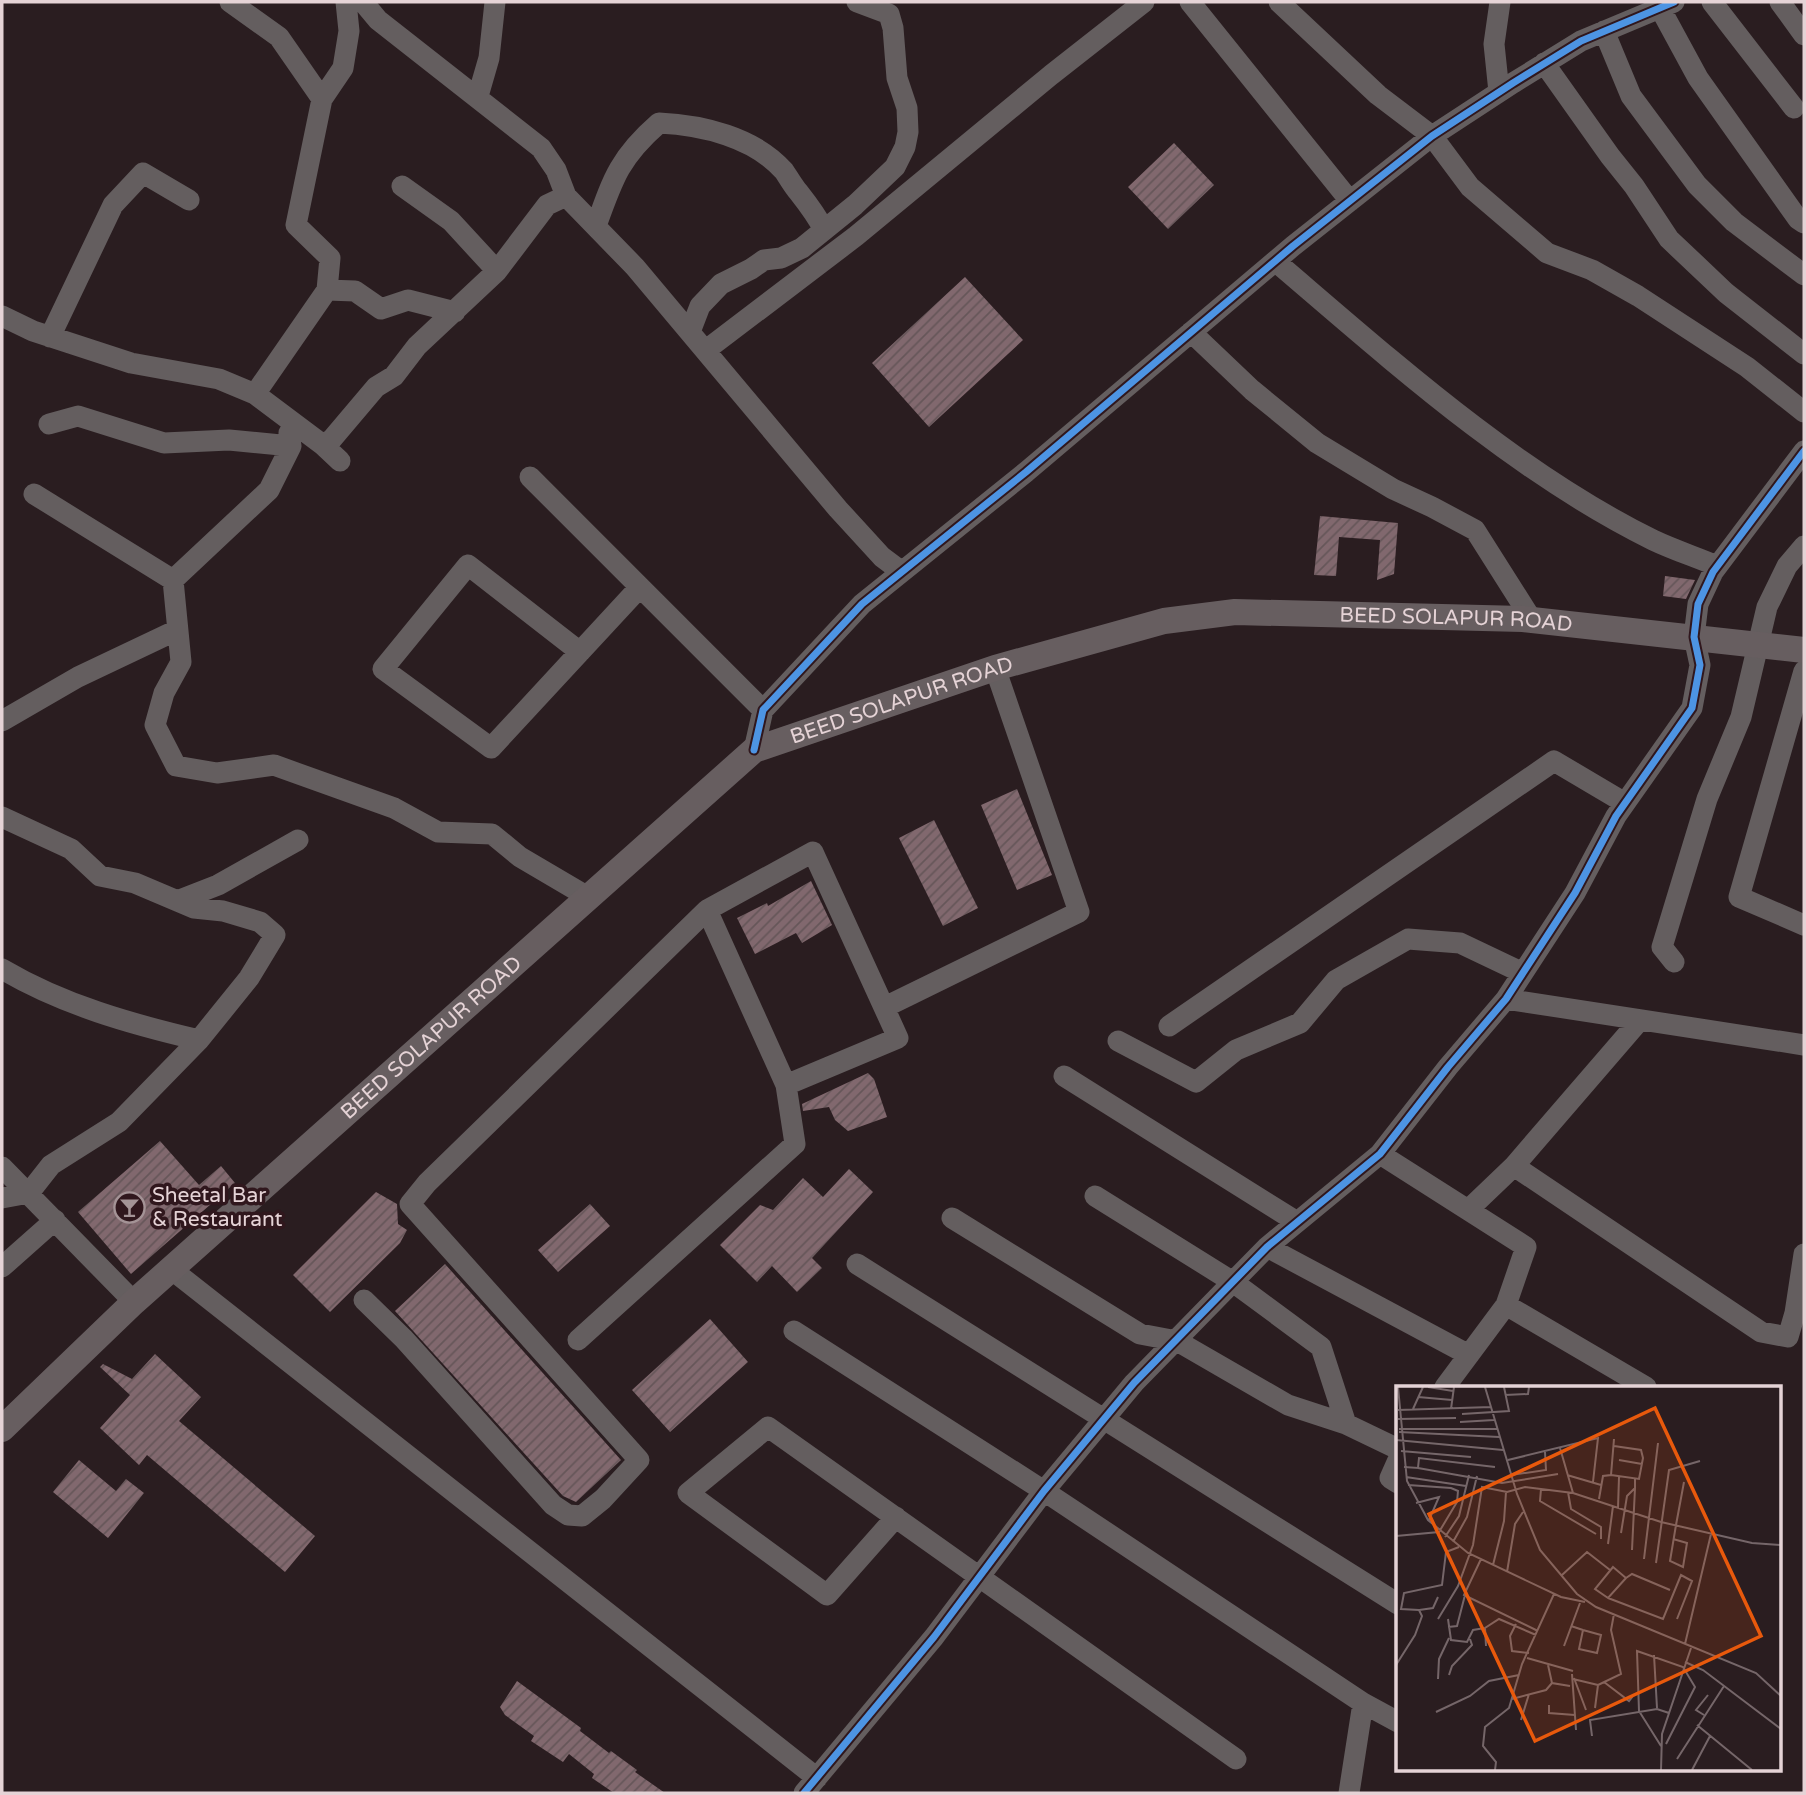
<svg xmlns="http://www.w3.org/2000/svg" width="1806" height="1795" viewBox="0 0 1806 1795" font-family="'Varela Round',sans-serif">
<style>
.building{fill:url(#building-hatch)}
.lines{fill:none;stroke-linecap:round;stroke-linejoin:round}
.minor{stroke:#645e5f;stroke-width:21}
.major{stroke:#675e60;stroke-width:26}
.cycleway-casing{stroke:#30171d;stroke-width:11}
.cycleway{stroke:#4d94e3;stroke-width:7}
.labels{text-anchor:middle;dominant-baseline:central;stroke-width:7;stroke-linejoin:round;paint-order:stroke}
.street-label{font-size:21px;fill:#e5d3d6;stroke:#30171d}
.poi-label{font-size:21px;fill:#e5d3d6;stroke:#30171d;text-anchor:start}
.inset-road{fill:none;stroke:#756669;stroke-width:2}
.view{fill:#e8590c;fill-opacity:0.15;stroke:#e8590c;stroke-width:3.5}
.inset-edge{fill:none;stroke:#e5d3d6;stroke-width:3.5}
</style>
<defs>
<pattern id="building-hatch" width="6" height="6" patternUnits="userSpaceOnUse" patternTransform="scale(1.75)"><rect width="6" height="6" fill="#81686e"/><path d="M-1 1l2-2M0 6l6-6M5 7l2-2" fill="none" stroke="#665659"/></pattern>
</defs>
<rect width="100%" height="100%" fill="#2a1d20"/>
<!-- building -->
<path class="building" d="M1174 143 1214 185 1168 229 1128 187Z
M965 277 1023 340 929 427 872 363Z
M1320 516 1398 523 1394 574 1377 580 1380 540 1339 537 1336 576 1314 575Z
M1665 576 1695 580 1686 599 1663 596Z
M1017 789 1052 875 1017 890 981 805Z
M934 820 978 908 943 926 899 838Z
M811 881 832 925 802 943 796 933 755 954 737 918 767 903 768 906Z
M868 1073 874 1079 887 1117 848 1131 835 1120 829 1107 803 1111 802 1104Z
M160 1141 199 1185 221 1166 235 1183 131 1274 78 1212Z
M849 1169 873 1192 812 1258 822 1268 797 1292 772 1266 757 1282 720 1245 760 1205 773 1210 803 1178 823 1197Z
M376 1192 397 1204 398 1224 407 1230 400 1243 330 1312 293 1275Z
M590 1204 610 1226 558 1272 538 1250Z
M445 1264 621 1460 576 1502 563 1496 395 1311Z
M710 1319 748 1362 670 1432 632 1390Z
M155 1354 201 1397 179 1421 315 1536 285 1572 147 1455 139 1465 100 1428 130 1395 100 1367 103 1364 132 1379Z
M79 1460 116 1491 126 1479 144 1493 108 1538 53 1492Z
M517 1681 581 1728 580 1731 609 1753 611 1751 637 1770 635 1772 665 1793H614L592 1778 594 1774 569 1754 563 1762 531 1741 534 1736 505 1715 500 1707Z"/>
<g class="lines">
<!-- minor -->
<path class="minor" d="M230 2 279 37 322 99
M363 2 378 20 541 148 556 170 566 196 635 267 838 509 882 557 902 572
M1190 2 1350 201
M1279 2 1378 95 1432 136 1470 187 1547 253 1592 270 1638 296 1747 367 1804 412
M1660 2V8L1698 78 1798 219 1804 223
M1712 2 1794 108
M1780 2 1804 35
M1604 31 1631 96 1697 185 1734 222 1804 275
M1544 63 1610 156 1634 186 1669 239 1726 293 1804 354
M1499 92 1494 44 1500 2
M478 96 489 58 495 2
M402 186 451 221 497 271
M596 226C613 178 620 157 659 123 702 125 754 137 784 171 788 177 792 184 796 189 807 203 816 214 824 230
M1275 261C1391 360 1515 472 1653 540 1674 550 1696 557 1717 566
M327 290 330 258 296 225 322 99 343 68 349 31 346 2
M2 316 33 331 131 363 219 379 255 394 323 445
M690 332 700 306 721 284 751 269 764 260 781 258 802 248 855 205 895 167 905 147 908 132 907 108 897 78 893 28 889 14 857 2
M1191 332 1252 390 1317 443 1393 489 1432 507 1475 530 1532 620
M50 337 113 205 143 173 189 200
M706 350 856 236 1051 75 1144 2
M255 394 327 290 355 291 381 309 408 300 455 312
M49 424 78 416 164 443 229 440 291 446
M340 461 323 445 332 439 376 387 394 376 417 346 497 271 547 205 566 196
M530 477 763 710
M34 494 173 580 181 662 164 693 155 725 176 766 217 773 274 765 394 808 438 832 492 834 520 857 588 897
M173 580 269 490 291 446 289 433
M580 652 468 565 383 669 491 748 640 587
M1804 671 1739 897 1804 925
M2 721 78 677 177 630
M754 750 763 710 862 604 1026 472 1293 246 1432 136 1513 83 1581 41 1674 2
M2 817 71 849 100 876 135 883 194 908 223 911 260 922 275 935 249 978 199 1040 119 1122 51 1165 29 1193 2 1198
M813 852 898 1038 786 1085 707 910Z
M177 901 218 885 298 840
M1674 962 1662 947 1707 799 1741 717 1767 607 1787 566 1804 546
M2 969C63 1005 131 1024 199 1040
M1506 999 1804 1045
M885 1007 1079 912 995 668
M1169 1026 1554 761 1625 803
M1118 1041 1196 1082 1236 1050 1300 1023 1336 980 1408 939 1460 943 1523 973
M1064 1076 1297 1222
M1380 1154 1526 1247 1506 1305 1646 1387
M1514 1166 1761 1332 1788 1337 1795 1313 1804 1254
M2 1167 134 1302
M1095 1196 1233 1282 1321 1347 1346 1424 1398 1449
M1468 1210 1514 1166 1640 1020
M952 1218 1140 1334 1177 1341 1288 1405 1346 1424
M1267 1247 1469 1355
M857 1264 1398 1604
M2 1267 55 1220
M171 1269 817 1778
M364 1300 404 1339 553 1505 568 1515 582 1516 603 1499 639 1460 410 1204 427 1183 707 910
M794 1331 1044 1491 1363 1703 1349 1793
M578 1340 795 1144 786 1085
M1445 1387 1506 1305
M1398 1460 1390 1478 1398 1483
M896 1517 827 1595 688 1493 768 1427 1236 1759
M1363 1703 1398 1722
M804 1793 934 1637 1044 1491 1134 1383 1267 1247 1380 1154 1448 1067 1506 999 1575 893 1616 816 1692 708 1700 665 1694 637 1698 604 1713 572 1804 451"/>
<!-- major -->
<path class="major" id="s1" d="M2 1429 134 1302 754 750 995 668 1164 621 1235 612 1523 619 1804 650"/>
<defs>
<path id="cycleway" d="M754 750 763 710 862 604 1026 472 1293 246 1432 136 1513 83 1581 41 1674 2
M804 1793 934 1637 1044 1491 1134 1383 1267 1247 1380 1154 1448 1067 1506 999 1575 893 1616 816 1692 708 1700 665 1694 637 1698 604 1713 572 1804 451"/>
</defs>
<!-- cycleway casing -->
<use href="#cycleway" class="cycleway-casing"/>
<!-- cycleway -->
<use href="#cycleway" class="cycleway"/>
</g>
<!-- icons -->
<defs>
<symbol id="bar-ring" viewBox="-11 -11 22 22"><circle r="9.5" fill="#30171d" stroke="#a49396" stroke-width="1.5"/><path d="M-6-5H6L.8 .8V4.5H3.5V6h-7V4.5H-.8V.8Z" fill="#a49396"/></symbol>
</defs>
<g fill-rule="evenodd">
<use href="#bar-ring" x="112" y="1190" width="35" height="35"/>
</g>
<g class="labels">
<!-- street labels -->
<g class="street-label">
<text stroke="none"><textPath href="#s1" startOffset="1736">BEED SOLAPUR ROAD</textPath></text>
<text stroke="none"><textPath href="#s1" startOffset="1169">BEED SOLAPUR ROAD</textPath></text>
<text stroke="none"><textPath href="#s1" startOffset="581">BEED SOLAPUR ROAD</textPath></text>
</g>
<!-- poi labels -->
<g class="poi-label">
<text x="152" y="1195">Sheetal Bar<tspan x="152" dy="24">&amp; Restaurant</tspan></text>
</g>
</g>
<!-- overview -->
<g transform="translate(1396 1386)">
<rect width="385" height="385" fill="#2a1d20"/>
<path class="inset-road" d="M2 1 11 95 32 134 72 167 165 211 189 216M32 1 57 5M89 1 121 108 144 164 181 208 200 221 360 287 385 310M109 9 132 8 133 1M22 11 56 14M17 23 27 1M55 23 58 1M2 24 95 21M66 28 113 25 108 1M2 33 60 32M64 36 98 34M3 43H101M3 46 103 51M0 54 107 64M164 62 177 107M5 65 75 71M112 74 202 52 197 96M223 74 246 78M8 81 22 82 23 72 99 81M22 82 106 97 162 88M115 89 150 84 149 66M171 89 205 99M215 89 243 93 247 72 245 64 218 60M10 91 70 100M145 103 144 115 200 148M172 106 175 123 205 141V153M203 113 207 90 215 89 218 53M20 117 43 111 33 134M222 122 223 91M225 147 231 110 239 102V93M0 150 43 146 61 116 62 105 55 102 12 99M49 151 63 130 73 89M277 153 291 157 287 181 274 175 280 139 288 96M57 156 71 131 81 90M212 158 217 120M236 164 239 102M85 173 68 209 142 245M248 173 262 57M260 177 273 84 304 75M97 179 108 135 110 106M217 181 230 192 212 212 199 203ZM111 186 119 138 127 126M166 189 191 166 214 184M230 192 236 188 274 204M212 212 267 233 285 189 296 195 281 233M23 224 5 223 8 207 46 199 50 166 63 161M42 233 62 200 77 159 86 101 111 106 129 101 177 107 265 136 356 157 385 159M52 233 55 254 71 256 77 244 89 242M120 238 114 250 116 265 133 267M175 240 187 244 205 249 201 267 183 263 187 244M52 241 61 240 69 209M289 258 315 148M90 260 89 242 103 233 140 249M168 260 184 217M258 269 261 322M131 272 177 285M289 276 307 284 385 343M0 279 19 249 26 230 23 224 37 222 42 211M152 279 156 297 174 300M176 288 180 344M53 289 56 280 76 259 74 253M178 292 190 324M42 293 43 273 53 252M177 293 202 299M208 296 233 315 237 310M116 313 150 304 156 297M153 319V327L179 329M199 322 202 299 225 288 215 244 218 228M40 326 74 310 93 295 123 289M308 329 300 324 312 309M125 334 133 308M301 339 356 384M196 350 194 334 261 323 273 327M265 360 243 325 241 265 287 281 299 301 270 358M281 373 328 300M99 384 100 376 87 360 89 341 113 322 126 278 158 208M265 384 266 348 295 262M296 384 314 350"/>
<path class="view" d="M259 22 365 250 139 355 33 128Z"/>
<rect width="385" height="385" class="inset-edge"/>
</g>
<!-- border -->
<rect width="1806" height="1795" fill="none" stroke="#e5d3d6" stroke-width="7"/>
</svg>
